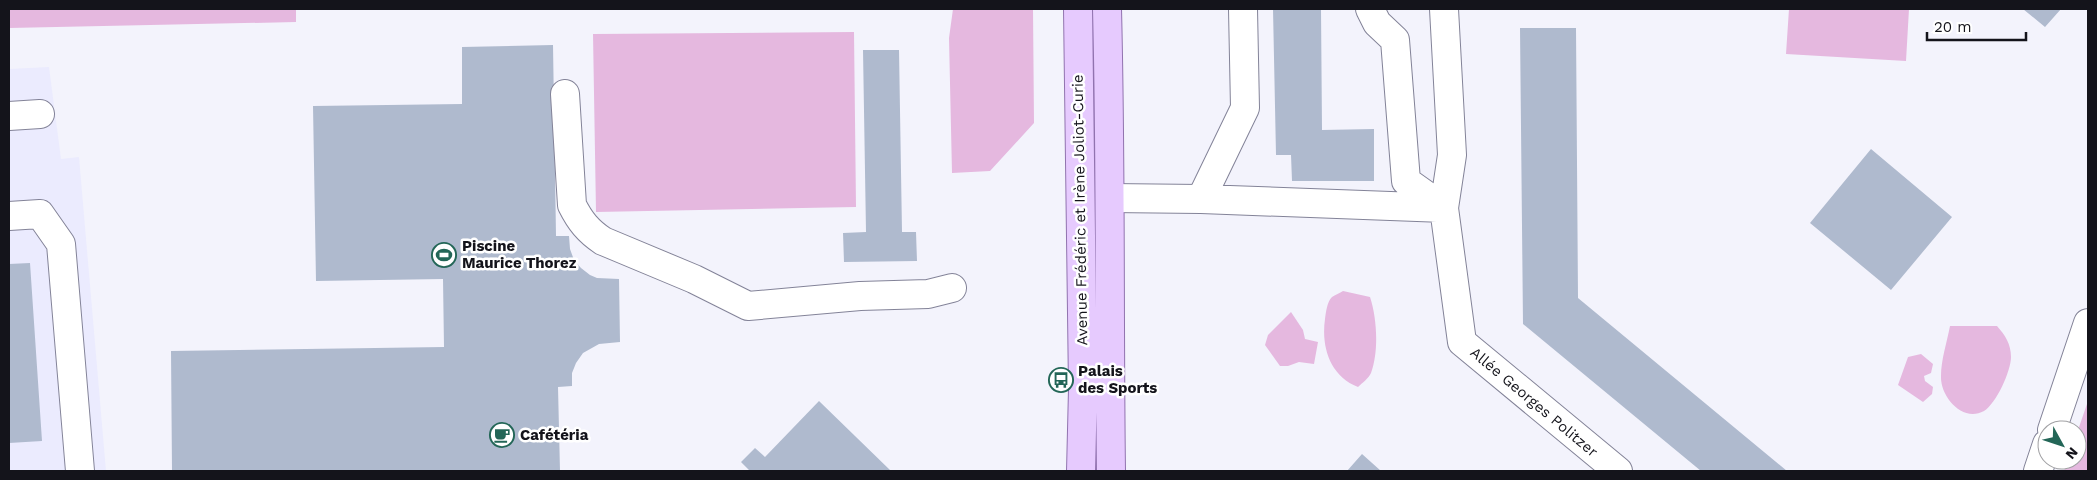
<svg xmlns="http://www.w3.org/2000/svg" width="2097" height="480" viewBox="0 0 2097 480" font-family="'Work Sans',sans-serif">
<style>
.built{fill:#ebebfe}
.green{fill:#e5b8df}
.building{fill:#afbace}
.lines{fill:none;stroke-linecap:round;stroke-linejoin:round}
.minor-casing{stroke:#838398;stroke-width:30}
.major-casing{stroke:#9173af;stroke-width:30}
.minor{stroke:#fff;stroke-width:28}
.major{stroke:#e6cafe;stroke-width:28}
.labels{text-anchor:middle;dominant-baseline:central;stroke-width:5;stroke-linejoin:round;paint-order:stroke}
.street-label{font-size:15px;fill:#14141b;stroke:#fff}
.poi-label{font-size:15px;font-weight:bold;fill:#14141b;stroke:#fff;text-anchor:start}
</style>
<rect width="100%" height="100%" fill="#f3f3fc"/>
<!-- built -->
<path class="built" d="M49 67 61 159 79 157 106 471H9V69Z"/>
<!-- green -->
<path class="green" d="M9 9H296V22L9 28Z
M953 9H1033L1034 123 990 171 952 173 949 38Z
M1789 9H1909L1906 61 1786 54Z
M854 32 856 207 596 212 593 34Z
M1343 291 1370 297C1377 318 1379 351 1371 373 1369 378 1362 383 1358 387 1330 376 1321 347 1325 319 1326 312 1327 302 1332 297 1335 295 1340 293 1343 291Z
M1291 312 1303 330 1305 339 1318 342 1314 364 1299 362 1288 366H1280L1265 345 1268 335Z
M1950 326H1997C2005 335 2011 344 2011 357 2011 371 1996 404 1984 411 1962 423 1940 396 1941 376 1941 360 1947 342 1950 326Z
M1921 354 1933 364 1931 373 1924 376 1925 381 1933 387 1932 394 1923 402 1898 385 1908 357Z
M2088 401V471H2064L2068 460H2077V433Z"/>
<!-- building -->
<path class="building" d="M1273 9H1321L1322 130 1374 129V181H1292L1291 155H1276Z
M2023 9H2061L2045 27Z
M1520 28H1576L1578 298 1787 471H1701L1523 324Z
M553 45 556 236H569L570 249 574 260 581 268 590 275 597 278 619 279 620 342 599 344 583 353 576 363 572 373V386L558 387 560 471H172L171 351 444 347 443 279 316 281 313 106 462 104V47Z
M863 50H899L902 232H916L917 261 844 262 843 233 866 232Z
M1871 149 1952 217 1891 290 1810 223Z
M30 263 42 441 9 443V264Z
M819 401 891 471H750L741 462 755 448 765 457Z
M1362 454 1381 471H1347Z"/>
<g class="lines">
<defs>
<path id="minor" d="M1370 9 1377 23 1395 40 1406 181 1444 208
M1444 9 1452 155 1444 208 1462 342 1618 471
M565 94 572 205C580 221 588 231 603 241L694 279 748 306 860 296 928 294 952 288
M9 116 40 114
M1110 198 1201 199 1444 208
M1201 199 1245 108 1243 9
M9 216 40 214 61 244 80 471
M2052 430 2088 323
M2038 471 2047 444"/>
<path id="major" d="M1078 9 1083 389 1081 471
M1107 9C1111 163 1109 317 1111 471"/>
</defs>
<!-- minor casing -->
<use href="#minor" class="minor-casing"/>
<!-- major casing -->
<use href="#major" class="major-casing"/>
<!-- minor -->
<use href="#minor" class="minor"/>
<!-- major -->
<use href="#major" class="major"/>
</g>
<!-- icons -->
<defs>
<symbol id="stadium-ring" viewBox="-11 -11 22 22"><circle r="9.5" fill="#fff" stroke="#236657" stroke-width="1.5"/><path d="M0-5a6.5 5 0 1 0 0 10a6.5 5 0 1 0 0-10ZM-3.5-1.8h7v3.6h-7Z" fill="#236657"/></symbol>
<symbol id="bus-ring" viewBox="-11 -11 22 22"><circle r="9.5" fill="#fff" stroke="#236657" stroke-width="1.5"/><path d="M-5-6H5V4H4V6H2V4H-2V6H-4V4H-5ZM-3.5-4V0h7V-4ZM-3.5 1.2v1.5H-2V1.2ZM2 1.2v1.5H3.5V1.2Z" fill="#236657"/></symbol>
<symbol id="cafe-ring" viewBox="-11 -11 22 22"><circle r="9.5" fill="#fff" stroke="#236657" stroke-width="1.5"/><path d="M-5.5-4.5H6V0H3Q3 3.5 0 3.5H-2.5Q-5.5 3.5-5.5 0ZM3-3.2v2h1.7v-2ZM-6 4.5H4V6H-6Z" fill="#236657"/></symbol>
</defs>
<g fill-rule="evenodd">
<use href="#stadium-ring" x="430" y="241" width="28" height="28"/>
<use href="#bus-ring" x="1047" y="366" width="28" height="28"/>
<use href="#cafe-ring" x="488" y="421" width="28" height="28"/>
</g>
<g class="labels">
<!-- street labels -->
<g class="street-label">
<text transform="translate(1080 210) rotate(-91)">Avenue Frédéric et Irène Joliot-Curie</text>
<text transform="translate(1534 402) rotate(40)">Allée Georges Politzer</text>
</g>
<!-- poi labels -->
<g class="poi-label">
<text x="462" y="246">Piscine<tspan x="462" dy="17">Maurice Thorez</tspan></text>
<text x="1078" y="371">Palais<tspan x="1078" dy="17">des Sports</tspan></text>
<text x="520" y="435">Cafétéria</text>
</g>
</g>
<!-- border -->
<rect width="2097" height="480" fill="none" stroke="#14141b" stroke-width="20"/>
<!-- north arrow -->
<g transform="translate(2062 445) rotate(130)"><circle r="24" fill="#ffffff" stroke="#a1a1a4"/>
<path d="M0-4L9 19L0 12L-9 19Z" fill="#236657"/>
<text y="-8" font-size="14" font-weight="bold" text-anchor="middle" fill="#14141b">N</text>
</g>
<!-- scale -->
<path d="M1927 32v8h99v-8" fill="none" stroke="#14141b" stroke-width="2.5"/>
<text x="1934" y="32" font-size="15" fill="#14141b" stroke="#ffffff" stroke-width="4" paint-order="stroke">20 m</text>
</svg>
